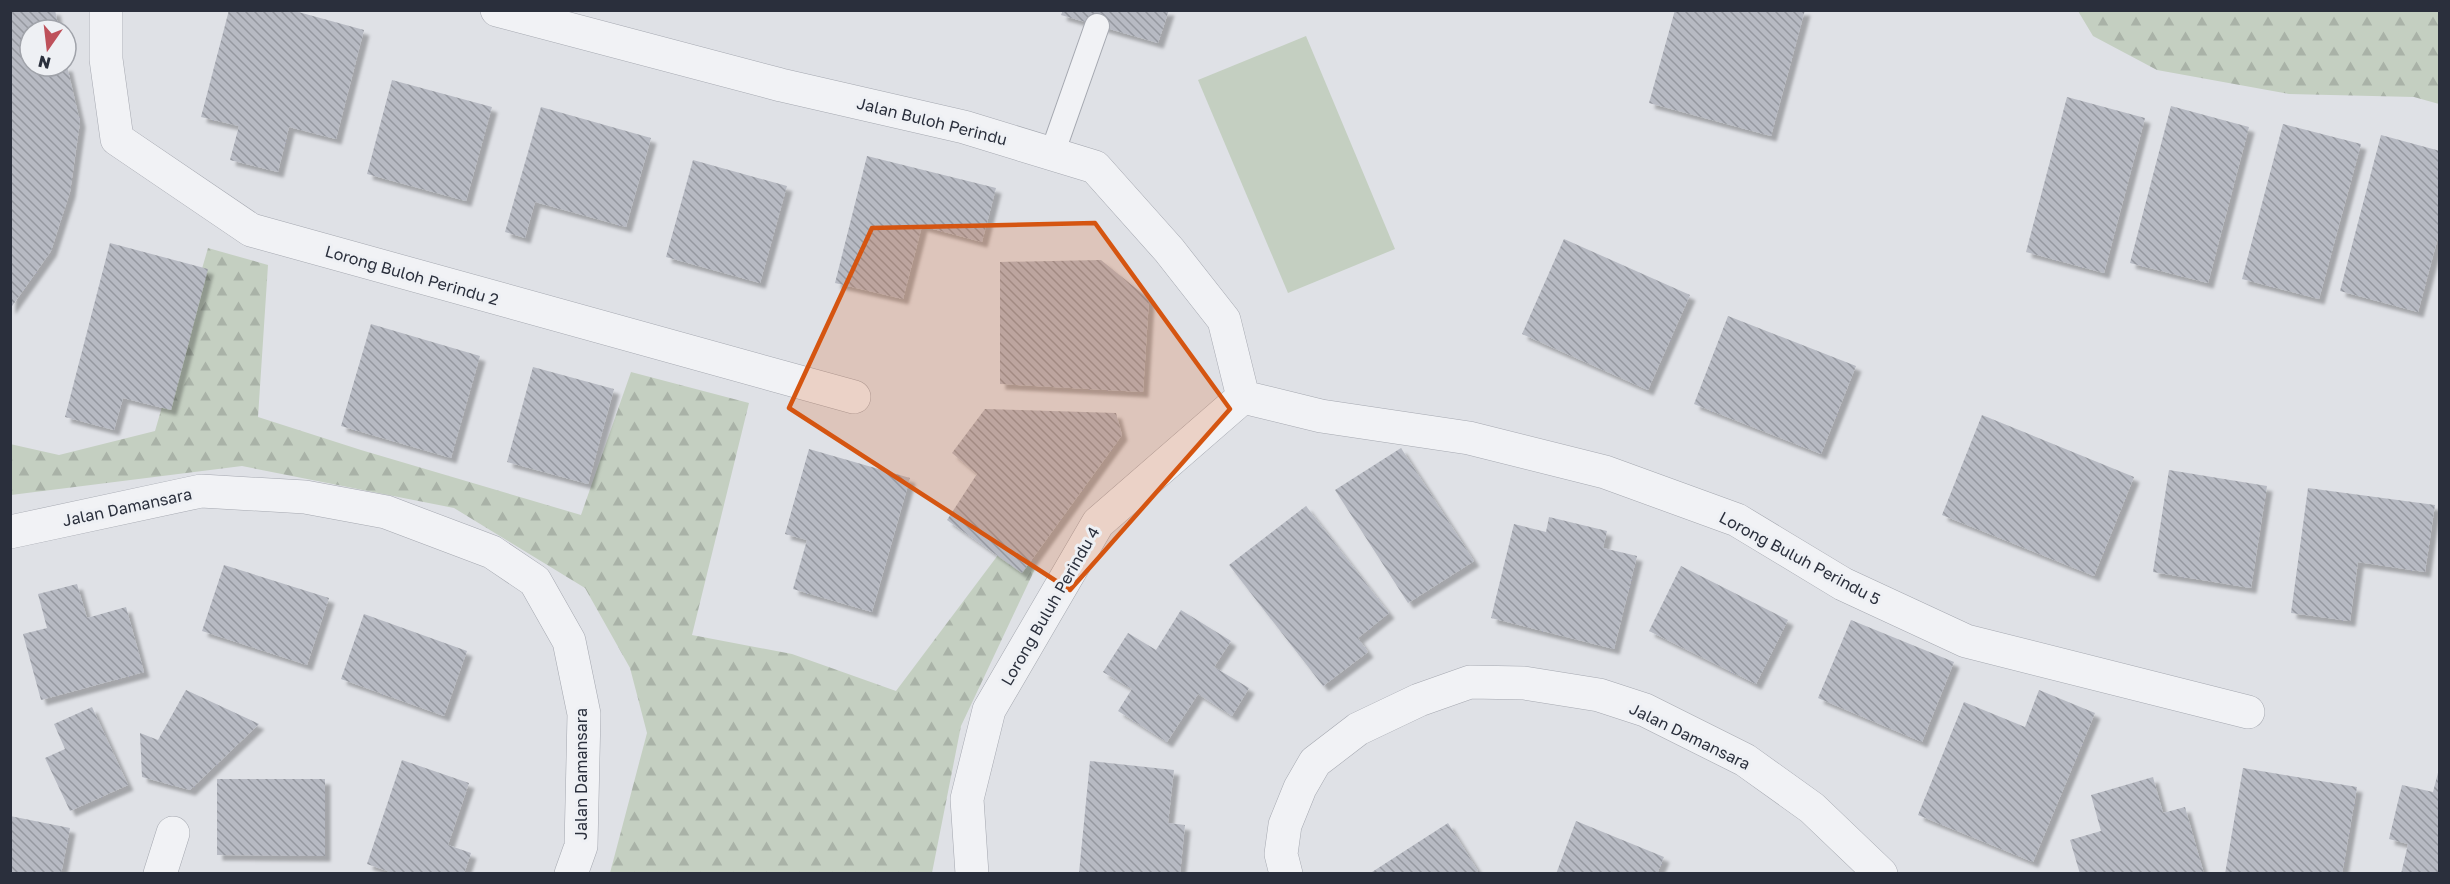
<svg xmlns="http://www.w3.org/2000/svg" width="2450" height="884" viewBox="0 0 2450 884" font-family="'Golos Text',sans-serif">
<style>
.grass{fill:#c4cfc1}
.forest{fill:url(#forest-firs)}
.building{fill:url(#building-back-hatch);filter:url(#shadow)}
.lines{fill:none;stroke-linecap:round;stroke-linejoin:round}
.lane-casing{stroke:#a5a8b0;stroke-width:26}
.street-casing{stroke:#a5a8b0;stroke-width:34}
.lane{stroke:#f1f2f5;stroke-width:24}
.street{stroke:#f1f2f5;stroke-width:33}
.marked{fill:#d55511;fill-opacity:0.2;stroke:#d55511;stroke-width:4.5;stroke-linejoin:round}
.labels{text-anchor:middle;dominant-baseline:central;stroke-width:6;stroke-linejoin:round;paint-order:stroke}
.street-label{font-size:16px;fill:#2a2f3c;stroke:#eef0f4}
</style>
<defs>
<pattern id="forest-firs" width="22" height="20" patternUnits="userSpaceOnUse" patternTransform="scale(1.5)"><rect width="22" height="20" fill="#c4cfc1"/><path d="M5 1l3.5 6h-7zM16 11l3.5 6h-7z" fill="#a9b2a7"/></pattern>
<pattern id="building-back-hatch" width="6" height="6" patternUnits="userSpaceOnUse" patternTransform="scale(1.5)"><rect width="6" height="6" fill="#b7bac3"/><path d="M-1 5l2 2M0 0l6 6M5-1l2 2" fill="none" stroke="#9598a0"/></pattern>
<filter id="shadow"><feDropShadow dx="5.5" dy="5.5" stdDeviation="1.5" flood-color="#0004"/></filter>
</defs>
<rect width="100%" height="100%" fill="#dfe1e6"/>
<!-- grass -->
<path class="grass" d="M1306 36 1395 249 1288 293 1198 80Z"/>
<!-- forest -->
<path class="forest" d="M2078 11H2439V104L2414 97 2289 94 2157 70 2093 36Z
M208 248 268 265 258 417 361 450 581 515 631 372 749 403 692 635 792 654 896 691 1004 547 1035 569 961 726 932 873H610L647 733 630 668 585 588 454 508 242 466 11 495 10 444 59 455 155 431Z"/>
<!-- building -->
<path class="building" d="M10 10H55L59 30H30V66H67L80 122 70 192 51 251 10 309Z
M229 10H291L364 30 336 139 289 127 278 172 230 160 239 126 201 117Z
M1063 10H1169L1158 43 1061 15Z
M1675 10H1805L1771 136 1649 103Z
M392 80 492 107 466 201 367 174Z
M2067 97 2145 118 2104 273 2026 252Z
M2171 106 2249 127 2208 283 2130 263Z
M541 107 651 138 626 227 535 202 525 238 505 232Z
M2283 124 2361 144 2319 299 2242 279Z
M2381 135 2440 151V230L2418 312 2340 291Z
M867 156 996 188 982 242 922 226 903 299 835 283Z
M693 160 787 186 760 283 666 257Z
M1564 239 1690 295 1648 390 1522 334Z
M110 243 208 269 171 410 123 398 114 430 65 417Z
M1101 260 1149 299 1143 392 1000 384V262Z
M1728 316 1856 366 1821 454 1694 404Z
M371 324 480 356 451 458 341 426Z
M533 367 614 389 588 484 507 462Z
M985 409 1116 413 1122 435 1022 573 947 520 977 474 952 453Z
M1982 415 2134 477 2094 576 1942 515Z
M1401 448 1474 561 1408 603 1335 490Z
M809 449 910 478 872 612 793 589 807 540 785 534Z
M2169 470 2267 486 2251 588 2153 572Z
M2308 488 2435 505 2425 572 2358 562 2350 621 2291 613Z
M1306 506 1389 613 1358 638 1368 652 1323 686 1229 565Z
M1549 517 1607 531 1603 548 1637 556 1614 649 1491 618 1514 524 1546 532Z
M224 565 329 598 307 665 202 631Z
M1681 566 1788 620 1756 684 1649 631Z
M77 584 87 618 126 607 144 672 41 700 23 634 47 628 38 594Z
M1181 610 1231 641 1214 667 1249 688 1232 716 1198 694 1167 742 1118 711 1132 689 1103 672 1128 633 1156 650Z
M364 614 467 651 444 716 341 679Z
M1851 620 1954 662 1922 742 1818 698Z
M186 690 259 724 190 790 142 777 140 733 158 740Z
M2039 690 2095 713 2033 862 1918 815 1964 702 2025 727Z
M92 707 128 785 70 811 45 758 65 749 54 724Z
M402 760 469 783 448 845 471 853 464 874H396L367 864Z
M1090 761 1174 770 1168 823 1185 825 1180 874 1079 873Z
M2243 768 2357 787 2342 874H2225Z
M2439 769 2440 874H2401L2408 844 2389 839 2402 785 2433 792Z
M2153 777 2163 813 2185 807 2204 874H2080L2070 840 2101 831 2091 795Z
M217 779H325V856L217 855Z
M10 816 70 828 61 874H10Z
M1576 821 1664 857 1657 874H1556Z
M1448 823 1478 871 1474 874H1373L1372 872Z"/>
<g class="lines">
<defs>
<path id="lane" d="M1052 154 1097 26"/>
<path id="street" d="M106 10V59L117 139 251 230 854 397
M497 10 781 85 964 127 1095 167 1169 250 1224 320 1243 397
M1243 397 1321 416 1469 438 1605 472 1737 520 1843 584 1966 641 2248 712
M10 532 201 491 305 497 386 512 492 552 535 581 569 641 584 714 581 846 571 874
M160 874 173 833
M972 874 967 799 989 710 1098 523 1243 397
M1286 874 1281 854 1285 825 1300 788 1315 762 1358 729 1419 700 1470 682 1524 683 1599 695 1645 710 1745 760 1812 808 1881 874"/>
</defs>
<!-- lane casing -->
<use href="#lane" class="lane-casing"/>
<!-- street casing -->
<use href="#street" class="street-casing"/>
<!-- lane -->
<use href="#lane" class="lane"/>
<!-- street -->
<use href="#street" class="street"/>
</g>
<!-- marked area -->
<path class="marked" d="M1095 223 1230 409 1070 590 789 408 872 228Z"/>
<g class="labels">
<!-- street labels -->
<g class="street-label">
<text transform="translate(932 121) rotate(14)">Jalan Buloh Perindu</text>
<text transform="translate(412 275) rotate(16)">Lorong Buloh Perindu 2</text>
<text transform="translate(127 507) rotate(-12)">Jalan Damansara</text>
<text transform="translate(1800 558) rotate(28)">Lorong Buluh Perindu 5</text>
<text transform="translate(1050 606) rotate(-60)">Lorong Buluh Perindu 4</text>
<text transform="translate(1690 736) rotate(26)">Jalan Damansara</text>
<text transform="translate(581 774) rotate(-90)">Jalan Damansara</text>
</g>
</g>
<!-- border -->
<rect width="2450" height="884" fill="none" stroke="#2a2f3c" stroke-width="24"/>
<!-- north arrow -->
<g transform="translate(48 48) rotate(194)"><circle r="28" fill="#eef0f4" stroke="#a0a3aa" stroke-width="1.5"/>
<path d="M0-4.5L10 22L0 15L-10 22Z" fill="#be515b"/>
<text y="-9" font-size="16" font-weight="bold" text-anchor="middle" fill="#2a2f3c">N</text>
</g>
</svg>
